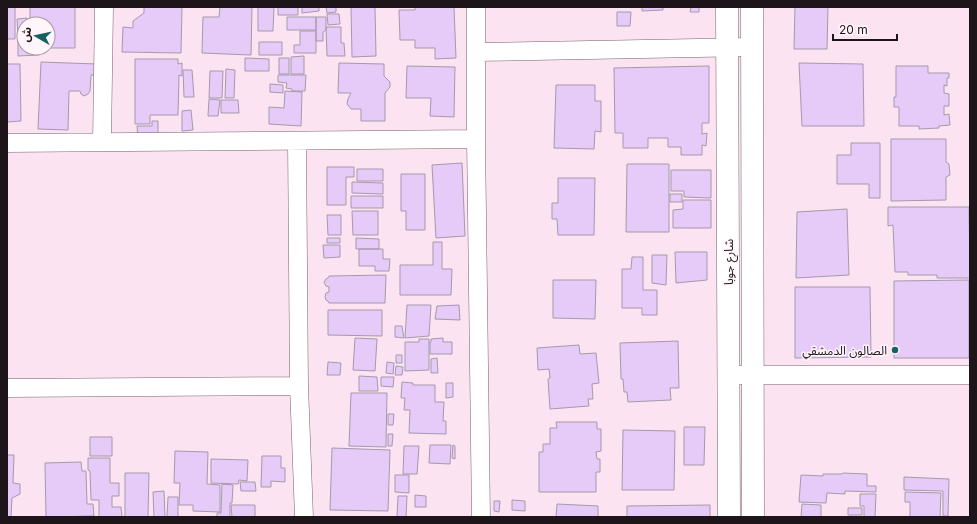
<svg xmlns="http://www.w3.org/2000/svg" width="977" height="524" viewBox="0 0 977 524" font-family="Inter,'Noto Sans Arabic',sans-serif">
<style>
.building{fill:#e6caf8;stroke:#a599ad}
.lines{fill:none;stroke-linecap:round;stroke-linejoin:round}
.street-casing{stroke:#77626e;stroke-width:19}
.secondary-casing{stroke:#77626e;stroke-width:23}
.street{stroke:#fff;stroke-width:18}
.secondary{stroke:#fff;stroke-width:22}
.poi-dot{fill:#146360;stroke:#fff5fa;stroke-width:1.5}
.labels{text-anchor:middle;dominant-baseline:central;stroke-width:3;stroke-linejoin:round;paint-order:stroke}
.street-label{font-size:12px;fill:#1d151a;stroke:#fff5fa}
.poi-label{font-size:12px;fill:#1d151a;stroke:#fff5fa;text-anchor:end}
</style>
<rect width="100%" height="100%" fill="#fbe3f1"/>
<!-- building -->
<path class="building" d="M7 7H15V39H7Z
M30 7H75V48H51V34H48V24H38V21H30Z
M144 7H182L181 53 122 52 123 27 133 28V21L144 13Z
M220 7H252L251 55 202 53 203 17H219Z
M258 7H274L273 31H258Z
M278 7H298V15H278Z
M302 7H319V11L302 13Z
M326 7H336V12L327 13Z
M351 7H375L376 56 352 57Z
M415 7H454L456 58 435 59V48H415V40H400L399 10H415Z
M628 7H663V10L642 11V7Z
M691 7H699V12H690Z
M795 7H828L827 49H794Z
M617 12H631L630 26H617Z
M327 14H339L340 24 328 25Z
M287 17H316V30H287Z
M316 17H326V30L323 32V41H316Z
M27 18V24H24V37H18L17 19Z
M326 27H341V43H344L345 56H327Z
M300 31H316V53H294V45H300Z
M18 41H24V48H39V55L18 56Z
M259 42H282V55H259Z
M304 56V74H291V57Z
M245 58 269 59V71H245Z
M279 58H289V74H279Z
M135 59H178V64L182 63V76L179 75 178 115H150V124H135Z
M41 62 97 64V75H91L90 91 88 94 84 96 81 94 80 91H69L68 130 38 129Z
M339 63 384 64V76L390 82V87L385 93V121H361V109H351L347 104 348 99 351 93H338Z
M799 63 863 64 864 126H802Z
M7 64H20L21 121 7 122Z
M407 66 455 67 454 117 430 116 431 98H406Z
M709 66V123H702V134L707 133 706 146 702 145V155H681V147H668V138H648V148H623V133H615L614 68Z
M896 66H928V73H949V78H947V86L944 85V93L949 94V106H944V115L949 114 950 125 939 126V128L919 129V126H899V107H894V97H896Z
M226 69 235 70 234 98H225Z
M183 70H192L194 97H184Z
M210 71H223L222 98H209Z
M278 75H306L305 91H292V89L286 88 287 83 278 82Z
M270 84 283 85V93L270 92Z
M556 85H595V101H601V132L595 131 594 149 554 148Z
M285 91 302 92 301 126 269 124V107L284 108Z
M209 99 220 100 218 116H208Z
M221 100H238L239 113H221Z
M191 110 193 130 182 131V111Z
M152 121H158V138L138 139 137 126H152Z
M891 139H946V162L949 164 950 175 946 177V200L891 201Z
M851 143H880V198H869V184H837V155H851Z
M462 163 465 236 436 238 432 165Z
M627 164H669V232H626Z
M327 167H354V177H346V205H327Z
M357 169H383V181H357Z
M671 170H711V198L684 197V191H671Z
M401 174H425V230H406V211H401Z
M558 178H595L594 235H558L557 219H552V203H558Z
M352 182 383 183V194L352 193Z
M670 194H682V202H670Z
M351 196H383V208H351Z
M683 200H711V228H673V210L683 209Z
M888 207H969L970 278H937V275H908V272H895L893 225 888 226Z
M847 209 849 275 796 278 797 212Z
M352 211H378V235H353Z
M327 215H341V235H328Z
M327 238H340V243H327Z
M356 238 379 239V249H356Z
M433 242H442V269H452L451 295H400V265H433Z
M323 245H340V257L324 258Z
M359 249H383V259H390L389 271H375V266H359Z
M675 252H707V280L676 283Z
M652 255H667L666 285 652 283Z
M632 257H643V290H657V315H642V308H622V269H631Z
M386 275 385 303H329L328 301 326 300 325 297 326 293 329 292V287L326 286 324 282 326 279 329 277V276Z
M553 280H596L595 319 553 318Z
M969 280V358H894V281Z
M795 287H870L871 357 795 358Z
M407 305H431L429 336 405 338Z
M459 305 460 320 435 319 437 306Z
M328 310H382V336L328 335Z
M395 326H402L404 338 395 337Z
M355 338 377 339 375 371 353 370Z
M443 338V342H452V354H430V342H431V339Z
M419 339H429V370L405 371V342H419Z
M678 341 679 388H670L671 400 628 402 627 392H624L623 379H621L620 343Z
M579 345 580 354 596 353 599 383 592 384 593 399H588L589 406 550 409 548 379 550 378 549 369 538 370 537 348Z
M396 355H402V363H396Z
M437 358 438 373H431V359Z
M328 362 341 363 340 375H327Z
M387 362 394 363 393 374 386 373Z
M396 366 403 367 402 375H395Z
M359 376 377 377 378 391H359Z
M381 377H394L393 387 381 386Z
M402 382 413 383V385H435V402H444L443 421H446V434L409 433 410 410H404L405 398H401Z
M446 383H453V397L446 398Z
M351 393H387L386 447 349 446Z
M388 414H394L393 425H388Z
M556 422H597V429H601V451L596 452 597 459H600V472H596V492H539V452H543V444H550V428H557Z
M684 427H705L704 465H684Z
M623 430 675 431 674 490H622Z
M388 434H393L392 446H388Z
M90 437H112V456H90Z
M430 445H451L450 464 429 463Z
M453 445 455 446V459L452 458Z
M404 446H419L417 474H403Z
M332 448 390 450 388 511 330 510Z
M175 451 208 452 207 484 220 485V512L193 511V505H179L180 483H174Z
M7 455H14L13 483 20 484V494L12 498 11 517H7Z
M262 456H281V468H285V482L271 481V487H261Z
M88 458H110V483H119V496H112V507H121L122 517H99V500H91L90 471 88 470Z
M211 459 248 460 247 481 239 480 238 484 211 483Z
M81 462 82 471H86L87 504H93L94 516 46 517 45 463Z
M125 473H149L148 517H125Z
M843 473 867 474V486H876V492L845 491V494L827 493 826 503 799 502 801 475 823 476V474H842Z
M395 475H409V493L395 492Z
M904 477 949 479 948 516H943V491L904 490Z
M240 482H255L256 491H241Z
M222 484 233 485 232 503H230V517H217V513H221Z
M164 491 165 517H154L153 492Z
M905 492 941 493 940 517H910V502H905Z
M860 494H876L875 517H864V506H860Z
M415 495 426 496V507H415Z
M398 496H407L406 517H397Z
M168 497H178V517H167Z
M512 500 525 501V511L512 510Z
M494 501H500L499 512 494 511Z
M557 504 598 506V517H556Z
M802 504 821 505V517H801Z
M231 505H255V517H232Z
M710 505V517H627V506Z
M848 508H862V515H848Z"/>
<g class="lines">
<defs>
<path id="street" d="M476 7V139L481 517
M477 52 752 47
M297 141 299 386 304 517
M102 142 104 7
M7 143 476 139
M729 375H970
M7 388 299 386"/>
<path id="secondary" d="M727 7 729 517
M752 7 753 517"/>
</defs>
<!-- street casing -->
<use href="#street" class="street-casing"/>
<!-- secondary casing -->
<use href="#secondary" class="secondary-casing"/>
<!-- street -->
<use href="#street" class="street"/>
<!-- secondary -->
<use href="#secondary" class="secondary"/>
</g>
<!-- markers -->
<circle class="poi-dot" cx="895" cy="350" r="4"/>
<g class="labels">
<!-- street labels -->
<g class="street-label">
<text transform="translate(728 262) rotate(-90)">شارع جوبا</text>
</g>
<!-- poi labels -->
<g class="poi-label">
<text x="887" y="350">الصالون الدمشقي</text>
</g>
</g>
<!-- border -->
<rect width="977" height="524" fill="none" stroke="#1d151a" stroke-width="16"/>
<!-- north arrow -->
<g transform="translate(36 36) rotate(279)"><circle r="19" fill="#fff5fa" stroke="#a59ba0"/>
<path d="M0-3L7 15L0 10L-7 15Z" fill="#146360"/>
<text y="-6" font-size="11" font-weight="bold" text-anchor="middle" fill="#1d151a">ش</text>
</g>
<!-- scale -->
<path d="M833 34v6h64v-6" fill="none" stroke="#1d151a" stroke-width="2"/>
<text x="839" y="34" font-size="12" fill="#1d151a" stroke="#fff5fa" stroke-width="3" paint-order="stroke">20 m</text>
</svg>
